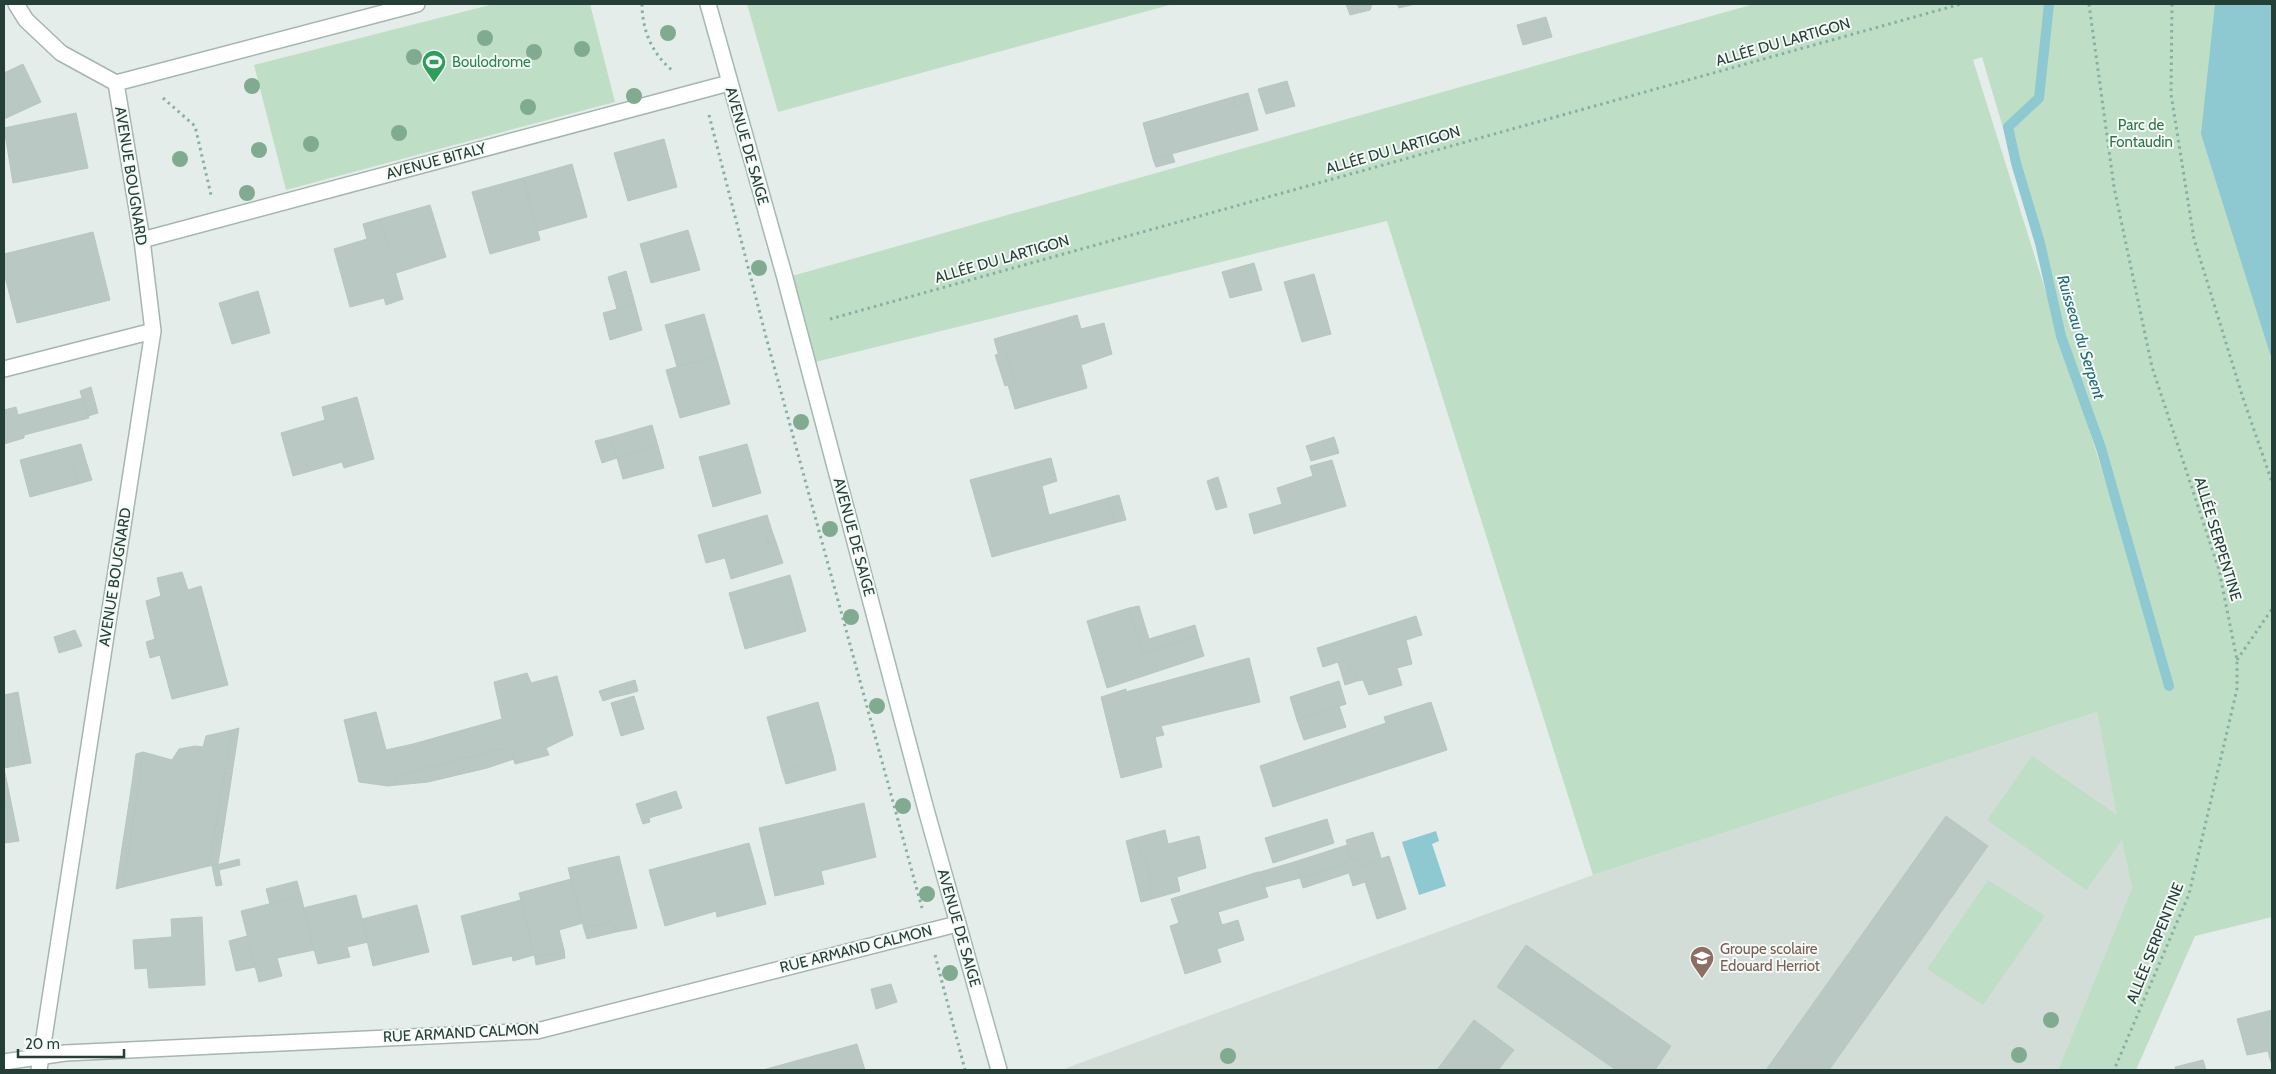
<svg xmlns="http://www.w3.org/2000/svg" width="2276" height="1074" viewBox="0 0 2276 1074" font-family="Cabin,sans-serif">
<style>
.built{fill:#d2ddd8}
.green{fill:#bedec6;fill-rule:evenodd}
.water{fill:#8ec8d1}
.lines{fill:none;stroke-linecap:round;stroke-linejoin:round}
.stream{stroke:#8ec8d1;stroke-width:10}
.building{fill:#b9c8c2;stroke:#b6c7c0}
.street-casing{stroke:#a7b5b0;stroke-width:18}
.secondary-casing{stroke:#a3b9b1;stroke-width:18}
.path{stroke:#85b0a2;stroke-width:3;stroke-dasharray:2.5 4;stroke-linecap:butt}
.street{stroke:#fff;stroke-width:15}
.secondary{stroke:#fff;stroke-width:15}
.tree{fill:#80ab90}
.labels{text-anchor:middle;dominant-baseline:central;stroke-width:4;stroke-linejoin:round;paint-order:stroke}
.street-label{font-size:15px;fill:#243f37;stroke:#f5faf7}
.leisure-label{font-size:15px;fill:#27864d;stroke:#f5faf7;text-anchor:start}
.park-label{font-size:15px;fill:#2e7548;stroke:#f5faf7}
.education-label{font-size:15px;fill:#785e54;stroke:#f5faf7;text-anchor:start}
.water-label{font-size:16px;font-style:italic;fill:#1f6c7a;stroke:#f5faf7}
</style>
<rect width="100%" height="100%" fill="#e4ede9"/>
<!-- built -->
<path class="built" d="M2097 712 2132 888 2058 1070H1061L1593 875Z"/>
<!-- green -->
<path class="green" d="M494 4H590L615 102 286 190 254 65Z
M747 4H1173L778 112Z
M1754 4H2272V917L2195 936 2136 1070H2058L2132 888 2122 840 2086 890 1987 820 2032 756 2117 815 2097 712 1593 875 1387 221 807 364 785 278ZM1982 57 2154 636 1973 60Z
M1988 880 2045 916 1983 1005 1927 969Z"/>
<!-- water -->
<path class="water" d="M2215 4H2272V360L2201 134Z
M1436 831 1439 841 1432 844 1446 886 1419 895 1402 842Z"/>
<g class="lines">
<!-- stream -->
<path class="stream" d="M2049 4 2039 98 2008 127 2016 163 2040 243 2061 336 2101 448 2169 686"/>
</g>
<!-- building -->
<path class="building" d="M1346 4H1372L1370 10 1350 15Z
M1397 4H1415L1399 8Z
M1546 17 1552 37 1523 45 1517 25Z
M23 64 41 102 4 119V73Z
M1287 81 1295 106 1266 114 1258 89Z
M1248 93 1250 100 1235 106 1233 97Z
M1233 97 1235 106 1250 100 1258 130 1153 159 1143 123Z
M76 113 88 168 13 183 4 128Z
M664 139 677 187 628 201 614 153Z
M1172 154 1175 162 1156 167 1153 159Z
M572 164 587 217 538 231 523 178Z
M523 178 540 240 490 254 472 192Z
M430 205 446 257 396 273 380 219Z
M380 219 403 299 386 305 384 298 350 307 334 249 367 239 363 224Z
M688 230 700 270 651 283 640 244Z
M93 232 110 300 17 323 4 273V254Z
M1254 263 1262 290 1230 298 1222 272Z
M626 271 635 304 617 309 608 277Z
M1314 274 1331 334 1302 342 1284 282Z
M258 291 270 333 232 344 219 303Z
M635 304 642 330 610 340 603 313Z
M704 314 716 356 677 367 665 325Z
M1077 315 1081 329 1104 323 1112 354 1081 365 1087 388 1015 409 1008 385 1015 383 1006 351 998 353 994 339Z
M1006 351 1015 383 1005 386 995 355Z
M716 356 730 404 680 418 666 370Z
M91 387 98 413 88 416 80 391Z
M357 397 374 459 344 468 342 462 293 476 281 433 325 420 322 407Z
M83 398 89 418 24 435V438L4 444V410L16 407 18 415Z
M652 425 658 446 617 458 611 437Z
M611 437 617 458 602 463 595 441Z
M1334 437 1339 453 1311 461 1306 446Z
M81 444 86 461 73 465 78 484 30 497 20 460Z
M747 444 761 493 713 507 699 457Z
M658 446 664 468 623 479 617 458Z
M1051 458 1057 481 1042 486 1049 515 1108 498 1114 523 992 557 970 480Z
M1332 460 1346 506 1254 534 1249 514 1282 504 1277 488 1313 476 1310 466Z
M86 461 92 480 78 484 73 465Z
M1218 477 1227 507 1216 510 1207 481Z
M1119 495 1126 520 1114 523 1108 498Z
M767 515 772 531 766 533 769 545 776 542 783 563 731 579 725 558 706 563 698 535Z
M772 531 776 542 769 545 766 533Z
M182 572 188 590 201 586 228 685 172 699 160 655 150 658 146 642 155 639 146 601 161 596 157 578Z
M790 575 799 607 793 609 800 633 745 649 729 593Z
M1139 606 1149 639 1195 625 1198 636 1143 653 1129 608Z
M799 607 806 631 800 633 793 609Z
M1129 608 1143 653 1198 636 1204 656 1107 688 1087 621Z
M1416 616 1422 635 1406 640 1412 664 1397 668 1402 685 1369 695 1363 680 1357 681 1355 674 1349 670 1350 658 1323 667 1317 648Z
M75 630 82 646 59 653 54 637Z
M1249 658 1260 702 1161 726 1164 735 1155 737 1162 767 1121 778 1101 697 1126 689V692Z
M1350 658 1349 670 1355 674 1357 681 1345 685 1338 662Z
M527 673 531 683 557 676 573 735 546 748 549 755 515 764 510 747 395 776 397 785 388 786 359 782 344 720 376 712 386 750 413 744 502 719 494 682Z
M635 680 638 691 628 694 625 683Z
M1339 681 1346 704 1297 720 1290 697Z
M625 683 628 694 615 697 612 687Z
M612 687 615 697 603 701 599 691Z
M18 692 24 726 18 728 25 764 4 768V695Z
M634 696 644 729 621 736 611 703Z
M818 702 833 756 782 771 767 717Z
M1431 702 1447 750 1273 807 1260 766 1386 723 1384 717Z
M1339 706 1346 727 1304 740 1297 720Z
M24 726 31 763 25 764 18 728Z
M239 728 232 774 225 773 232 730Z
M232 730 209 866 123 887 143 752 172 760 179 749 195 746 203 747 206 736Z
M510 747 514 759 487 768 428 782 397 785 395 776Z
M143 752 138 790H131L136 754Z
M833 756 836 770 786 784 782 771Z
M4 768 12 807 6 808 4 797Z
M225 773 232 774 224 826 216 825Z
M131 790H138L129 848H122Z
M676 791 682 808 649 818 650 822 643 824 636 804Z
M4 797 6 808 12 807 19 841 4 843Z
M864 803 876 857 821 871 824 884 775 896 759 828Z
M1946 816 1988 846 1829 1070H1766Z
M1327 819 1334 843 1273 863 1265 838Z
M216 825 224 826 218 864 209 866Z
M1165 830 1168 844 1199 836 1206 868 1177 877 1180 891 1152 899 1149 885 1151 884 1144 852 1140 853 1136 838Z
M1373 832 1381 858 1360 866 1358 859 1352 861 1346 840Z
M1136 838 1140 853 1144 852 1151 884 1149 885 1152 899 1141 902 1126 841Z
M749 843 766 904 717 917 716 911 665 926 649 870Z
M1347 845 1352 861 1300 878 1294 862Z
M122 848H129L123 887 116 889Z
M619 856 637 928 616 932 613 921 584 929 568 868Z
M1389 856 1406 909 1377 919 1365 882 1353 886 1349 873 1303 888 1300 878 1358 859 1360 866Z
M239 859 240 865 219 870 222 885 216 886 212 866Z
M1294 862 1300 878 1265 887 1260 872Z
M1258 872H1260L1268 897 1218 912 1222 925 1238 920 1244 940 1217 949 1221 962 1185 974 1170 926 1179 923 1171 899Z
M571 879 583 923 559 930 564 950 535 958 519 893Z
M297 881 301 896 270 904 266 889Z
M356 895 368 942 347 947 350 957 318 964 303 908Z
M301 896 314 950 277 958 282 976 259 982 241 911Z
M521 900 534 955 513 961 512 956 473 965 461 916Z
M417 905 429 952 373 966 362 919Z
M202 917 205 985 149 988 147 968 135 969 133 940 172 937 171 919Z
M613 921 616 932 587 939 584 929Z
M247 936 255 967 236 971 229 941Z
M1526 945 1671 1046 1655 1070H1616L1497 987Z
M564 950 565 958 536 965 535 958Z
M891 984 897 1002 876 1009 871 989Z
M2272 1010V1066L2268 1051 2247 1055 2237 1019Z
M1474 1020 1514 1050 1498 1070H1437Z
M857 1044 865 1070H763Z
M2203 1060 2206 1070H2176L2175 1067Z"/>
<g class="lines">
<defs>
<path id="street" d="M16 4 26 20 61 53 116 83
M116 83 417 4
M142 240 729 83
M4 369 153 331
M4 1062 65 1053 537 1031 957 924
M39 1070 153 331 142 240 116 83"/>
<path id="secondary" d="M708 4 785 278 925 806 999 1070"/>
</defs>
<!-- street casing -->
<use href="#street" class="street-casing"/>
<!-- secondary casing -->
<use href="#secondary" class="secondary-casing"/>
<!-- path -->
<path class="path" d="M642 4C642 30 652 54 673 71
M2089 4 2114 187 2152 367 2219 570 2237 660V689L2189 894 2114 1070
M2172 4 2171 94 2194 239 2243 398 2272 482
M163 98 195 126 211 195
M709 115 766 337 922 908
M830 319 1961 4
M2237 660 2272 609
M935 955 965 1070"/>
<!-- street -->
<use href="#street" class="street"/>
<!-- secondary -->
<use href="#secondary" class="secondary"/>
</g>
<!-- trees -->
<g class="tree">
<circle cx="668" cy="33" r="8"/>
<circle cx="485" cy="38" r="8"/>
<circle cx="582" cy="49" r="8"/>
<circle cx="534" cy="52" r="8"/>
<circle cx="414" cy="57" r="8"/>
<circle cx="252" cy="86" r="8"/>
<circle cx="634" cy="96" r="8"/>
<circle cx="528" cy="107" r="8"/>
<circle cx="399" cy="133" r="8"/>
<circle cx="311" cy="144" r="8"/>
<circle cx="259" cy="150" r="8"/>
<circle cx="180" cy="159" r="8"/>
<circle cx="247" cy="193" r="8"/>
<circle cx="759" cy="268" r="8"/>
<circle cx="801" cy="422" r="8"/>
<circle cx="830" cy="529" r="8"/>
<circle cx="851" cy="617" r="8"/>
<circle cx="877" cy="706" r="8"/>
<circle cx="903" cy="806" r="8"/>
<circle cx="927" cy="894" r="8"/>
<circle cx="950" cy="973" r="8"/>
<circle cx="2051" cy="1020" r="8"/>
<circle cx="2019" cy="1055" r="8"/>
<circle cx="1228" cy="1056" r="8"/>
</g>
<!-- icons -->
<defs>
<symbol id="stadium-pin" viewBox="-11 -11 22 30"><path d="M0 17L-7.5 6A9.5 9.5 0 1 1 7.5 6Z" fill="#2e9e5b" stroke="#f5faf7"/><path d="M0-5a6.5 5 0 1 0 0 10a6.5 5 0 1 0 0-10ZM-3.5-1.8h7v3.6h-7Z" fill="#fff"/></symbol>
<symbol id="school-pin" viewBox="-11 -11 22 30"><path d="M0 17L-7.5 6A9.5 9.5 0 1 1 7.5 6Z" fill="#8d6e63" stroke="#f5faf7"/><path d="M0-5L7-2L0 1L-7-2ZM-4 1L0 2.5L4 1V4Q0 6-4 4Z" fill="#fff"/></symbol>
</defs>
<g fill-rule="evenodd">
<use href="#stadium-pin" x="420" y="48" width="28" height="38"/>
<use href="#school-pin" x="1688" y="944" width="28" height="38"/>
</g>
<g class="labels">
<!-- street labels -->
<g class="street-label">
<text transform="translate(1783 42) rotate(-16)">ALLÉE DU LARTIGON</text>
<text transform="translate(747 146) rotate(74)">AVENUE DE SAIGE</text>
<text transform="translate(1393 150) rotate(-16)">ALLÉE DU LARTIGON</text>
<text transform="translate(436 161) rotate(-15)">AVENUE BITALY</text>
<text transform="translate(131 176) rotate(81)">AVENUE BOUGNARD</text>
<text transform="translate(1002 259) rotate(-16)">ALLÉE DU LARTIGON</text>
<text transform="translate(854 537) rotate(75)">AVENUE DE SAIGE</text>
<text transform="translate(2218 539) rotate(73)">ALLÉE SERPENTINE</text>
<text transform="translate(115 577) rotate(-81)">AVENUE BOUGNARD</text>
<text transform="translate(959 928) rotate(74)">AVENUE DE SAIGE</text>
<text transform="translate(2155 943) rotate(-68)">ALLÉE SERPENTINE</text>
<text transform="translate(856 949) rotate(-14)">RUE ARMAND CALMON</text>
<text transform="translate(461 1033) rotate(-3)">RUE ARMAND CALMON</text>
</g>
<!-- leisure labels -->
<g class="leisure-label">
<text x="452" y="62">Boulodrome</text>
</g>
<!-- park labels -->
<g class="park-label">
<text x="2141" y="125">Parc de<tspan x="2141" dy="17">Fontaudin</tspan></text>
</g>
<!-- education labels -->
<g class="education-label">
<text x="1720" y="949">Groupe scolaire<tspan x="1720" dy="17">Edouard Herriot</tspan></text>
</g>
<!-- water labels -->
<g class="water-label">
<text transform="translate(2081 337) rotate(73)">Ruisseau du Serpent</text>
</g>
</g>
<!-- border -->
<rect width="2276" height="1074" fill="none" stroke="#243f37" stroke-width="10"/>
<!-- scale -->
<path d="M18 1049v8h106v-8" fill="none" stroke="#243f37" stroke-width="2.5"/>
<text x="25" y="1049" font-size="15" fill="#243f37" stroke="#f5faf7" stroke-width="4" paint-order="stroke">20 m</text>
</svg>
